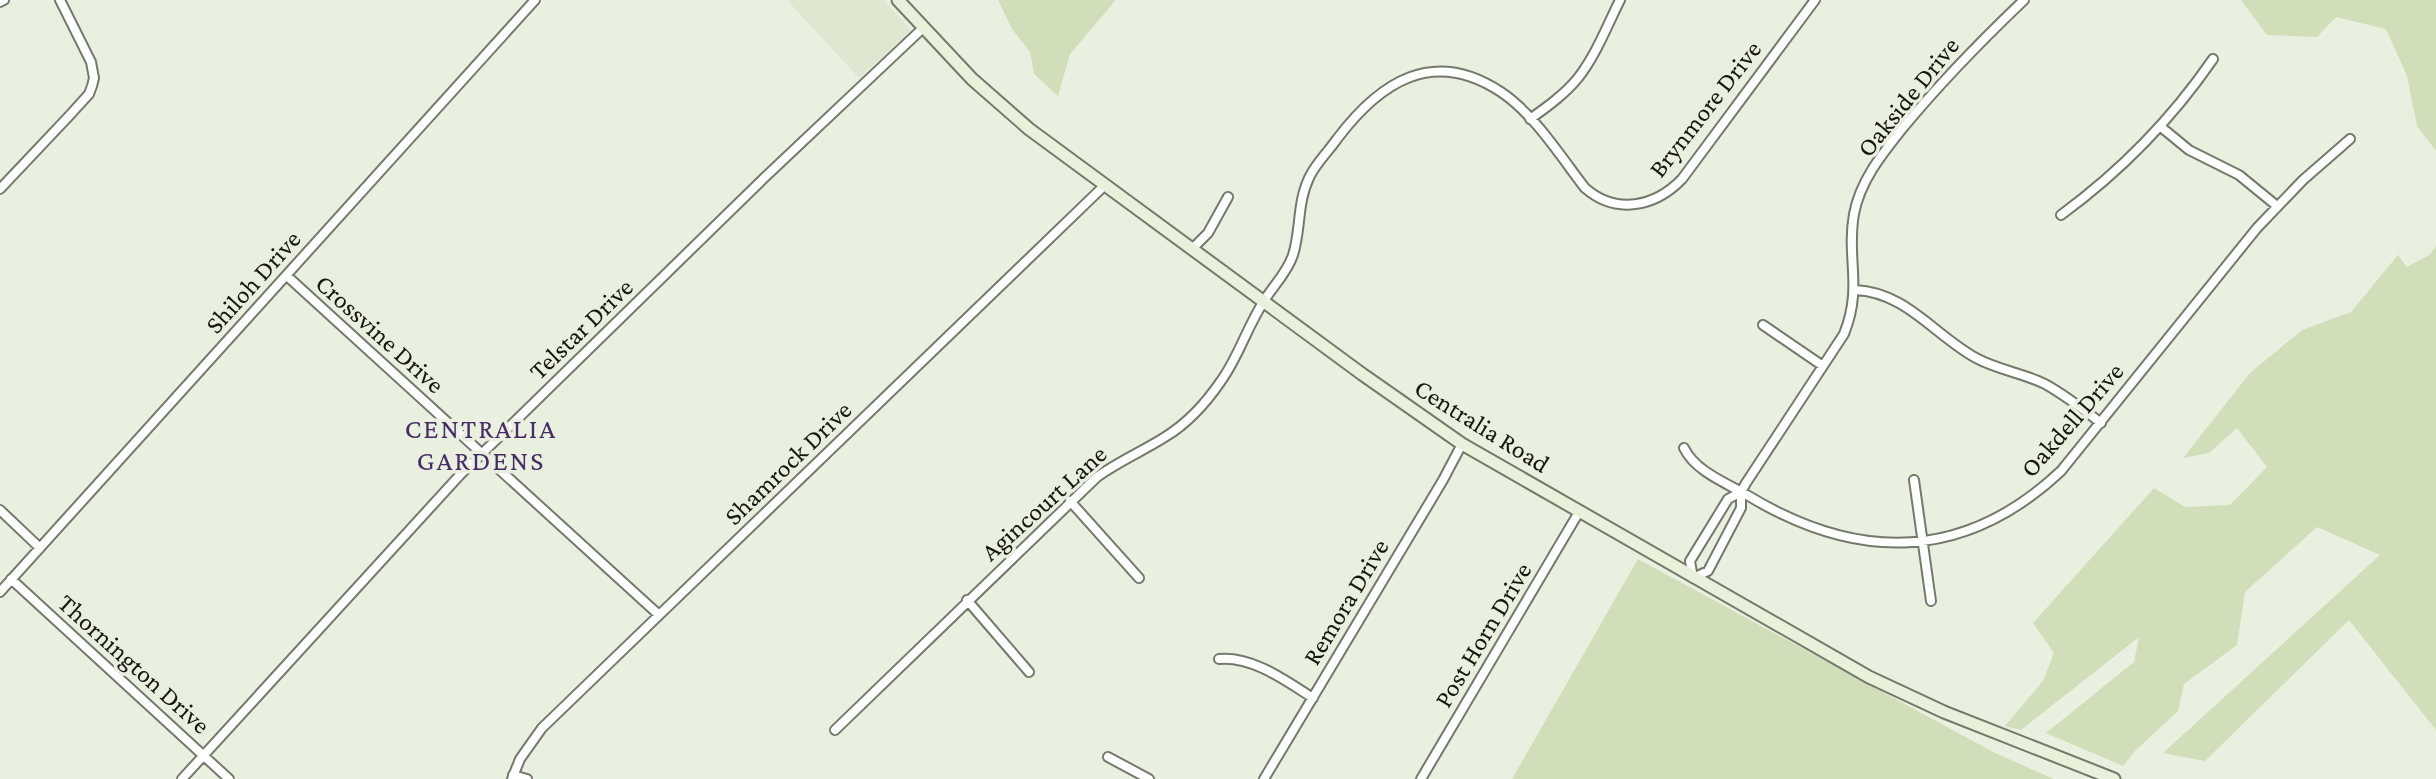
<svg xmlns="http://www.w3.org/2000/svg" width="2436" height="779" viewBox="0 0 2436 779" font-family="'Crimson Pro',serif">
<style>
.built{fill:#dee7cf}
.green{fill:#d0deb9}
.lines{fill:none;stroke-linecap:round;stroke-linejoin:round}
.street-casing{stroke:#747a6b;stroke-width:12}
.secondary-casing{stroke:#747a6b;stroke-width:15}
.street{stroke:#fff;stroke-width:8}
.secondary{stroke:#e9f1db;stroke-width:11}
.labels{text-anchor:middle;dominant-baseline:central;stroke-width:7;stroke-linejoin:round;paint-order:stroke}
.street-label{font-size:26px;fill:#151712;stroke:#eaf0df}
.neighbourhood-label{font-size:28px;letter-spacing:2px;fill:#482c66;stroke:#eaf0df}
</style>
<rect width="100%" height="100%" fill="#eaf0df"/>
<!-- built -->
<path class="built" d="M787 0H884L911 30 859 78Z"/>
<!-- green -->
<path class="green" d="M998 0H1116L1070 54 1058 96 1034 74 1030 52 1012 29Z
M2241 0H2436V151L2417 126 2407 76 2386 29 2336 17 2317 37 2267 35Z
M2436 246V730L2349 620 2205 761 2163 753 2380 555 2317 527 2245 592 2237 645 2184 684 2178 711 2136 750 2123 766 2046 733 2134 662 2139 637 2021 730 2005 726 2043 681 2054 653 2033 623 2154 488 2185 507 2230 505 2267 467 2237 428 2209 453 2183 458 2250 373 2302 330 2351 312 2398 255 2407 267 2429 255Z
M1638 559 1995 753 2054 779H1512Z"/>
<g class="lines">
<defs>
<path id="street" d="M0 2 4 0
M1530 119C1547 107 1565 94 1578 78 1596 55 1607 26 1620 0
M2161 127 2189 150 2239 175 2277 206
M0 189 69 116 89 94 92 86 94 78 91 62 60 0
M2061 215C2121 171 2171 120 2213 59
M1193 248 1208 233 1228 197
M287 276 659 615
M1855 290C1906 292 1934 335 1976 358 1998 370 2023 373 2045 384 2065 395 2083 409 2101 423
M1763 325 1823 366
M1684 448C1695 471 1726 483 1747 495 1857 562 1964 562 2061 471L2257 228 2303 180 2350 139
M1914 480 1931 601
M1741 492 1728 499 1690 561 1693 578 1708 571 1741 508V492L1746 483 1844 334C1863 287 1846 258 1854 214 1860 181 1882 154 1902 129 1940 83 1981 41 2024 0
M1070 501 1139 578
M0 510 40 548
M11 579 229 779
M0 592 535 0
M967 600 1029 672
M1219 659C1253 656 1286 681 1313 698
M835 730 1097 477C1119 461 1143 451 1165 437 1188 423 1206 403 1221 381 1239 356 1247 327 1264 301 1273 286 1287 273 1293 255 1301 230 1297 203 1309 178 1315 164 1328 152 1337 139 1380 82 1433 47 1501 92 1534 114 1561 157 1585 188 1616 215 1655 207 1682 179L1815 0
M1108 757 1149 779
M513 775 527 779
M182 779 459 476 762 180 923 28
M512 779 520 759 542 728 1105 185
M1264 779 1443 480 1462 444
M1421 779 1579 512"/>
<path id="secondary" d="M898 0 972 79 1029 129 1362 374 1462 444 1869 677 1944 712 2114 779"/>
</defs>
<!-- street casing -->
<use href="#street" class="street-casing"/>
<!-- secondary casing -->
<use href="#secondary" class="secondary-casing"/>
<!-- street -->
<use href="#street" class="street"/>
<!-- secondary -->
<use href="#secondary" class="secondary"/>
</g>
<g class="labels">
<!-- street labels -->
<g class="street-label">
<text transform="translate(1908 97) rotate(-51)">Oakside Drive</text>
<text transform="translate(1705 109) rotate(-52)">Brynmore Drive</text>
<text transform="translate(253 282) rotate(-48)">Shiloh Drive</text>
<text transform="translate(581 329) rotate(-44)">Telstar Drive</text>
<text transform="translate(380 334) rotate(42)">Crossvine Drive</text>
<text transform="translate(2072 420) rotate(-49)">Oakdell Drive</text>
<text transform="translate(1482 426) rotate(32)">Centralia Road</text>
<text transform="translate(788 463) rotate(-44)">Shamrock Drive</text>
<text transform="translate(1044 503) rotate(-42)">Agincourt Lane</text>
<text transform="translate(1346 602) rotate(-59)">Remora Drive</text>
<text transform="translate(1483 635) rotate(-59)">Post Horn Drive</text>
<text transform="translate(134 664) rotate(42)">Thornington Drive</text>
</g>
<!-- neighbourhood labels -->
<g class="neighbourhood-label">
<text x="481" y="428">CENTRALIA<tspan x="481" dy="32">GARDENS</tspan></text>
</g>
</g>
</svg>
